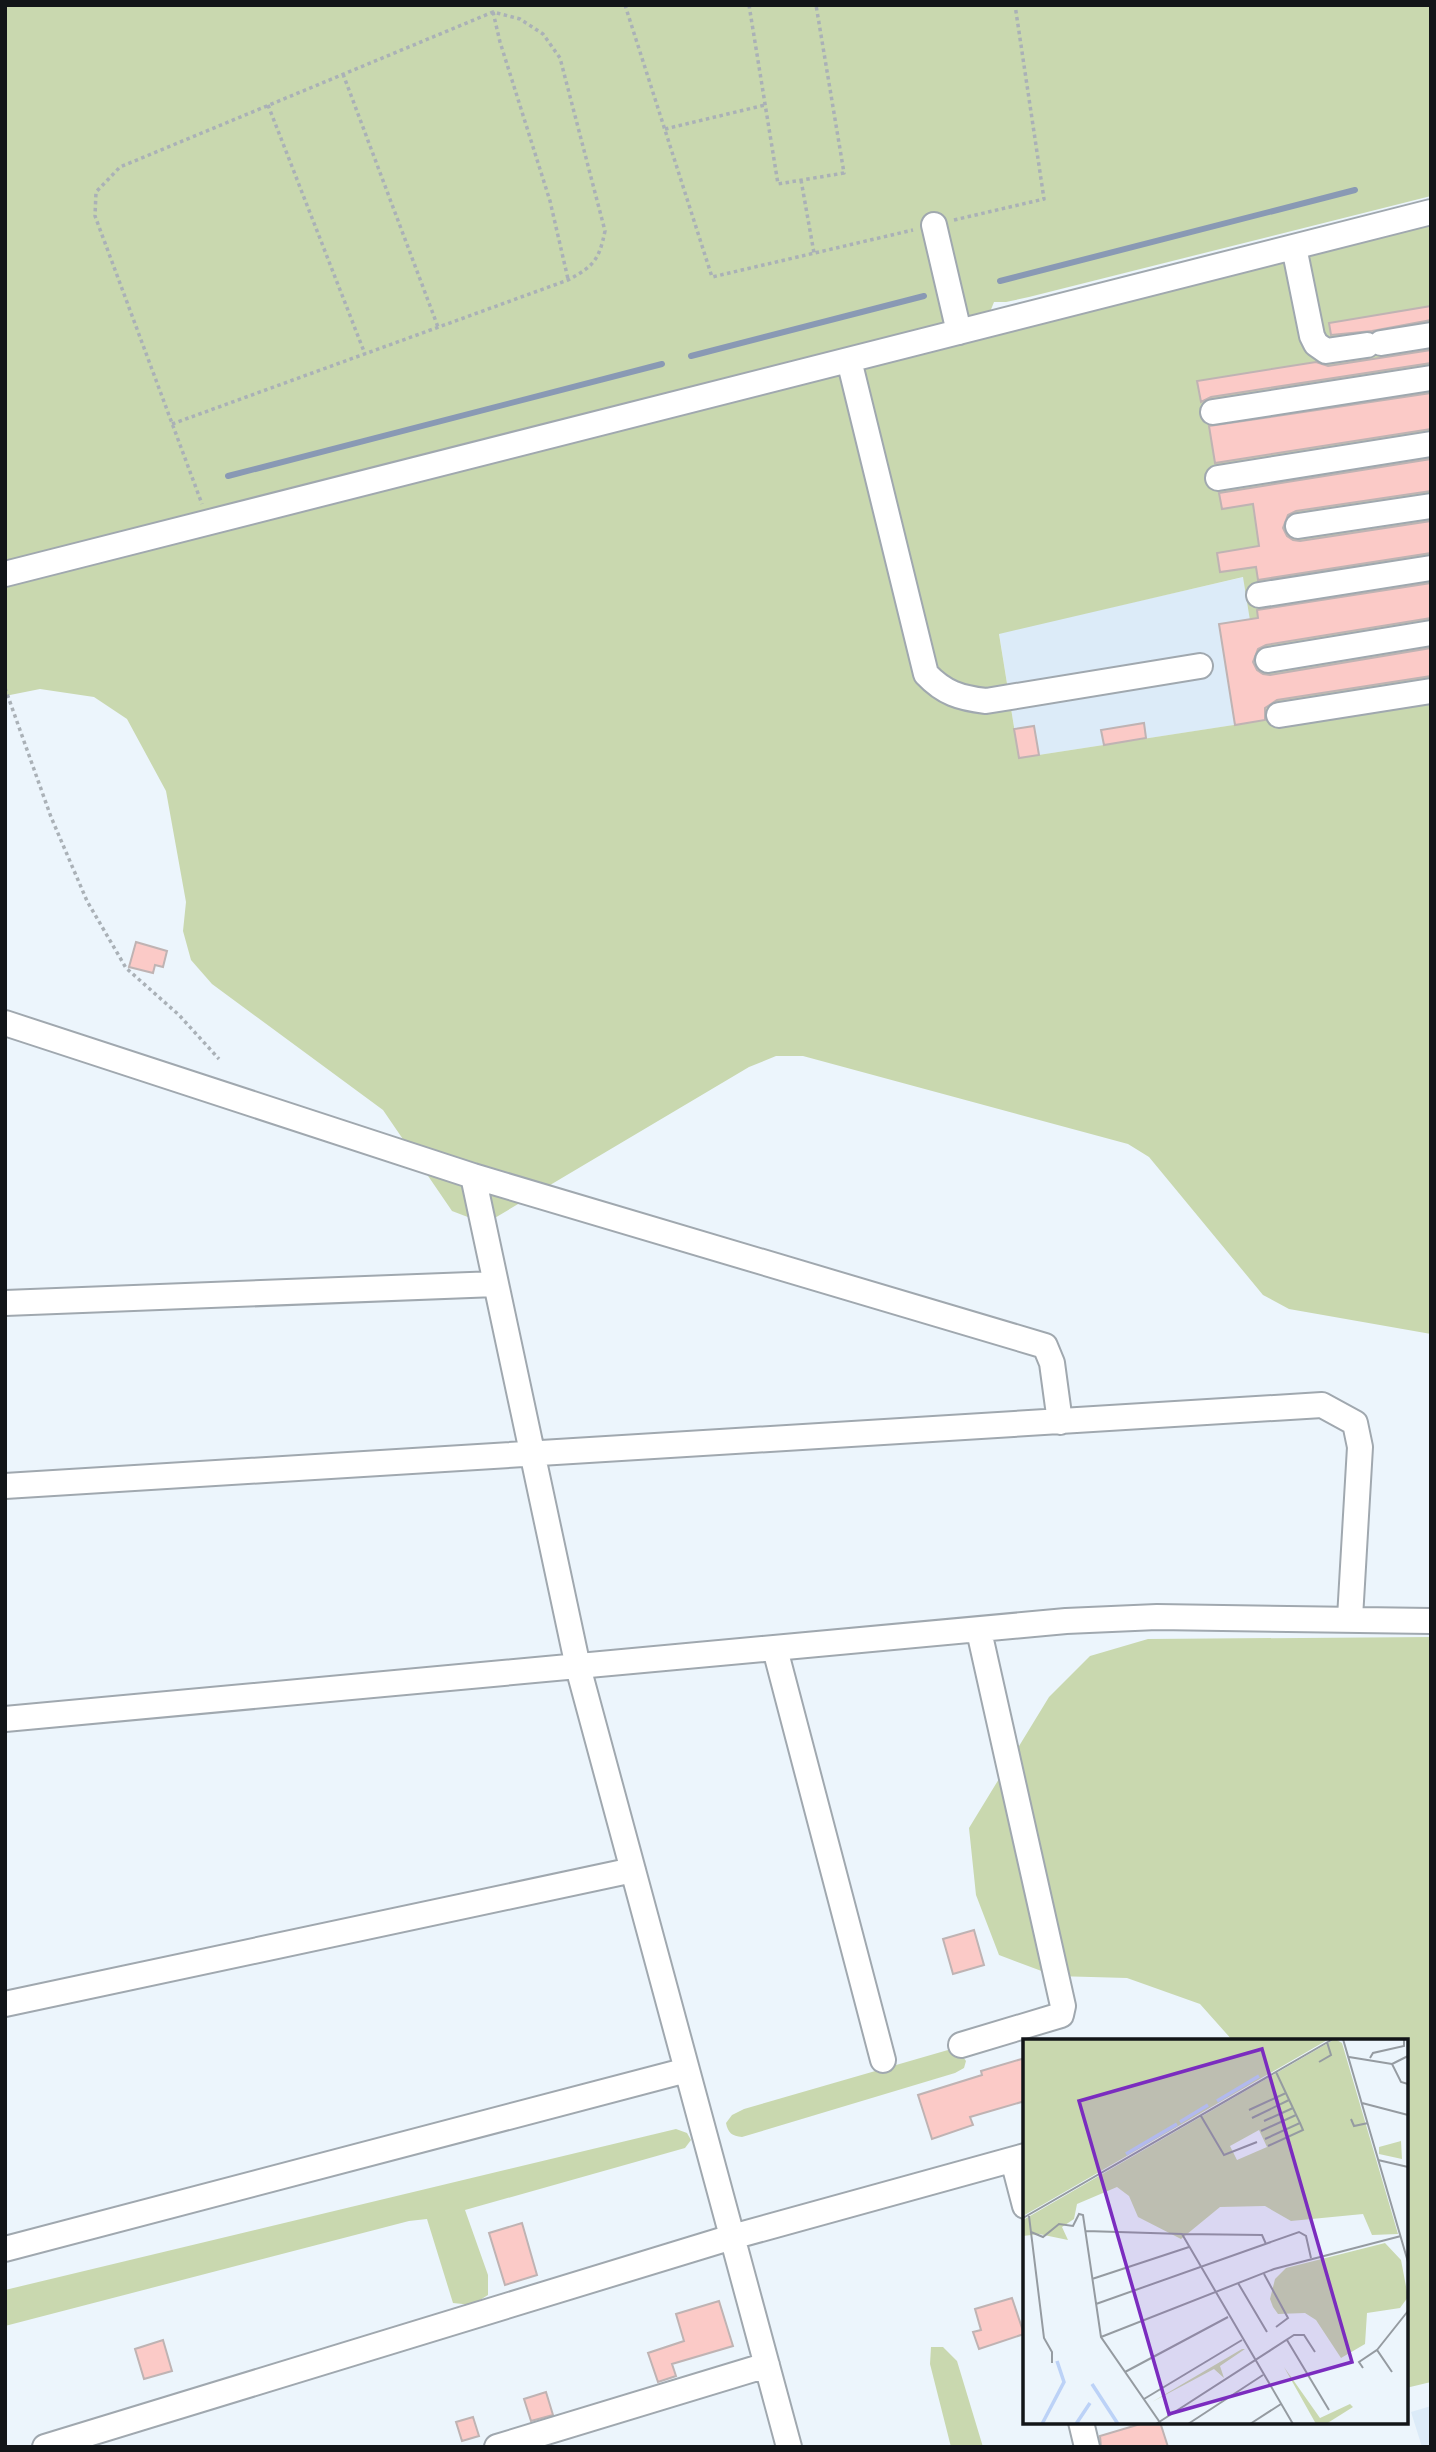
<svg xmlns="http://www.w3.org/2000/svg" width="1436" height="2452" viewBox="0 0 1436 2452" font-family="Spectral,serif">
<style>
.built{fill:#dcebf8}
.green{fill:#c9d8af;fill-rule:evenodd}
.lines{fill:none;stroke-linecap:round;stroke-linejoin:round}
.stream{stroke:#8999b4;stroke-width:6}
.building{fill:#fbcac7;stroke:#bfb3b3;stroke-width:2}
.minor-casing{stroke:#a0a8af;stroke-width:28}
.path{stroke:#aab1b7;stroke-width:3.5;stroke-dasharray:3.5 3.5;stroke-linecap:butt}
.minor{stroke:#fff;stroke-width:24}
.inset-river{fill:none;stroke:#bcd2f7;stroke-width:3.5}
.inset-road{fill:none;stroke:#959ba1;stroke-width:2}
.view{fill:#7b2cbf;fill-opacity:0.15;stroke:#7b2cbf;stroke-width:3.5}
.inset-edge{fill:none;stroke:#121518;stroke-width:3.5}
</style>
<rect width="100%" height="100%" fill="#ecf5fc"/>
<!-- built -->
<path class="built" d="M1244 577 1267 720 1019 758 999 633Z
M1431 2406V2447H1422L1411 2412Z"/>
<!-- green -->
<path class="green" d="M5 5H1431V196L1029 297 1006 302H994L988 317 5 570Z
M1431 225V1334L1289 1309 1263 1295 1149 1157 1128 1144 803 1056H776L749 1067 493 1219H473L452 1211 383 1110 212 984 191 960 183 931 186 902 166 791 127 719 94 697 40 689 5 696V580ZM1243 577 1266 720 1019 758 999 634Z
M1431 1637V2382L1406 2388V2041H1233L1200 2004 1127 1978 1055 1976 999 1955 976 1895 969 1828 1049 1697 1090 1656 1148 1639Z
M948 2050 961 2054 966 2061 964 2068 955 2073 742 2137C732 2136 728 2133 726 2123L732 2115 744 2109Z
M676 2129 687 2133 691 2140 685 2148 465 2210 488 2275V2295L472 2305 453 2303 427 2219 409 2221 5 2326V2290Z
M931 2347H943L957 2361 983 2447H951L930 2364Z"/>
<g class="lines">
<!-- stream -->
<path class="stream" d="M1000 281 1355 190
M691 356 924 296
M228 476 662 364"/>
</g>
<!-- building -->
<path class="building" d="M1431 306V320L1372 331 1331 335 1329 323Z
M1431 350V363L1211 397 1201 402 1197 381 1316 362 1328 366Z
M1431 393V429L1215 463 1209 426Z
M1431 459V491L1296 511 1288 515 1283 528 1287 536 1293 540 1300 541 1431 521V553L1258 580 1256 567 1220 572 1217 553 1259 546 1253 504 1222 509 1219 493Z
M1431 583V618L1266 645 1258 649 1253 662 1257 670 1263 674 1270 675 1431 648V676L1277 700 1265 708V720L1235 725 1219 624 1258 618 1257 610Z
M1144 723 1146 738 1104 745 1101 730Z
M1034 726 1039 755 1019 758 1014 729Z
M136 942 167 951 163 967 155 965 153 973 129 967Z
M974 1930 984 1965 953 1974 943 1939Z
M1025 2058V2101L970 2117 973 2125 932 2139 918 2095 982 2075 981 2071Z
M522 2223 537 2275 505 2285 489 2233Z
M1012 2298 1024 2334 979 2349 973 2332 981 2330 975 2309Z
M719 2301 733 2346 672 2364 676 2376 658 2382 648 2353 684 2341 676 2314Z
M163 2340 172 2371 144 2379 135 2349Z
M546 2392 553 2415 531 2421 524 2399Z
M473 2417 479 2436 462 2441 456 2422Z
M1147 2422H1160L1168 2447H1101L1100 2436Z"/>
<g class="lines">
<defs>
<path id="minor" d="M934 225 959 332
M1294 247 1312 336 1316 344 1326 351 1367 345
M1381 343 1431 335
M849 360 926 674C944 693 960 698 986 701L1200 666
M1213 412 1431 378
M1218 478 1431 444
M1298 526 1431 506
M5 574 1431 212
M1259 595 1431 568
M1268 660 1431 633
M1279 715 1431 691
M5 1023 473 1176 578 1667 789 2447
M473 1176 1045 1346 1052 1363 1060 1422
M5 1303 496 1284
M5 1486 1322 1405 1355 1423 1360 1447 1350 1618
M775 1649 883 2060
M5 1719 1066 1621 1157 1617 1431 1621
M5 2004 633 1870
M961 2045 1061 2015 1063 2006 979 1631
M1013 2160 1025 2206
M5 2249 687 2070
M1081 2422 1087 2447
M45 2447 732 2237 1025 2156
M497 2447 767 2365"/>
</defs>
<!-- minor casing -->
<use href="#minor" class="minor-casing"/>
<!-- path -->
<path class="path" d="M625 5 712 277 913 230
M749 5 778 184 844 173 816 5
M493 12 500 42 550 201 568 279
M343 74 438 327
M268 105 365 354
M665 129 765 105
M801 180 814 253
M954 220 1044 199 1015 5
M172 424 568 280C594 266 599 260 605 231L560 58 543 34 520 19 493 12 120 167 96 192 95 216 202 504
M5 688 51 817 87 901 126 968 179 1015 219 1059"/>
<!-- minor -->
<use href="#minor" class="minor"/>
</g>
<!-- overview -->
<g transform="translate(1023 2039)">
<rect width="385" height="385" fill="#ecf5fc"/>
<path d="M0 0H306L0 177ZM312 0 319 4 375 195 349 196 340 175 268 182 242 167 197 168 158 200 115 178 106 157 94 148 54 165 51 180 39 188 45 201 16 195 0 197V181ZM236 91 244 108 214 121 207 107ZM378 102 379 120 356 115V108ZM362 204 378 221 385 258 377 269 344 274 342 305 318 319 293 281 282 274 255 275 250 268 247 260 252 240 263 229ZM219 310H222L197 327 201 339 191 330 129 363ZM261 328 297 379 327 365 330 368 303 385H293Z" fill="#c9d8af" fill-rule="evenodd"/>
<path class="inset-river" d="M194 62 236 37M157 83 185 66M103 115 154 85M69 345 95 385M19 385 41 343 34 322M53 385 67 364"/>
<path class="inset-road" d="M320 0 385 223M385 17 369 25 378 43 385 45M326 18 369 25M347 19 350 14 381 7V0M296 23 308 16 304 3M339 64 385 76M226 71 263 54M178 77 201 116 234 103M229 79 266 61M328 80 331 87 345 84M241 82 270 69M238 92 273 76M242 100 277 84 253 33M245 107 280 91 277 84M355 121 385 128M6 177 21 299 29 313V324M0 179 310 0M63 192 159 195 270 385M8 193 20 198 36 185 50 187 56 175 60 176 78 298 138 385M159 195 239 196 243 205M241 235 265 279 253 288M69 240 166 208M215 244 244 293M73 265 276 193 283 197 288 219M78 298 251 230 378 197M264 301 306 371M354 311 385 272M340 329 336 323 354 311 369 333M102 333 205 278M121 360 219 301M133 385 271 296H281L292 313M165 385 240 336M227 385 258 365"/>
<path class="view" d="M239 10 329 323 146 375 56 62Z"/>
<rect width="385" height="385" class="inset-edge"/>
</g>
<!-- border -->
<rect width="1436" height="2452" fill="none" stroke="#121518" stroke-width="14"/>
</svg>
